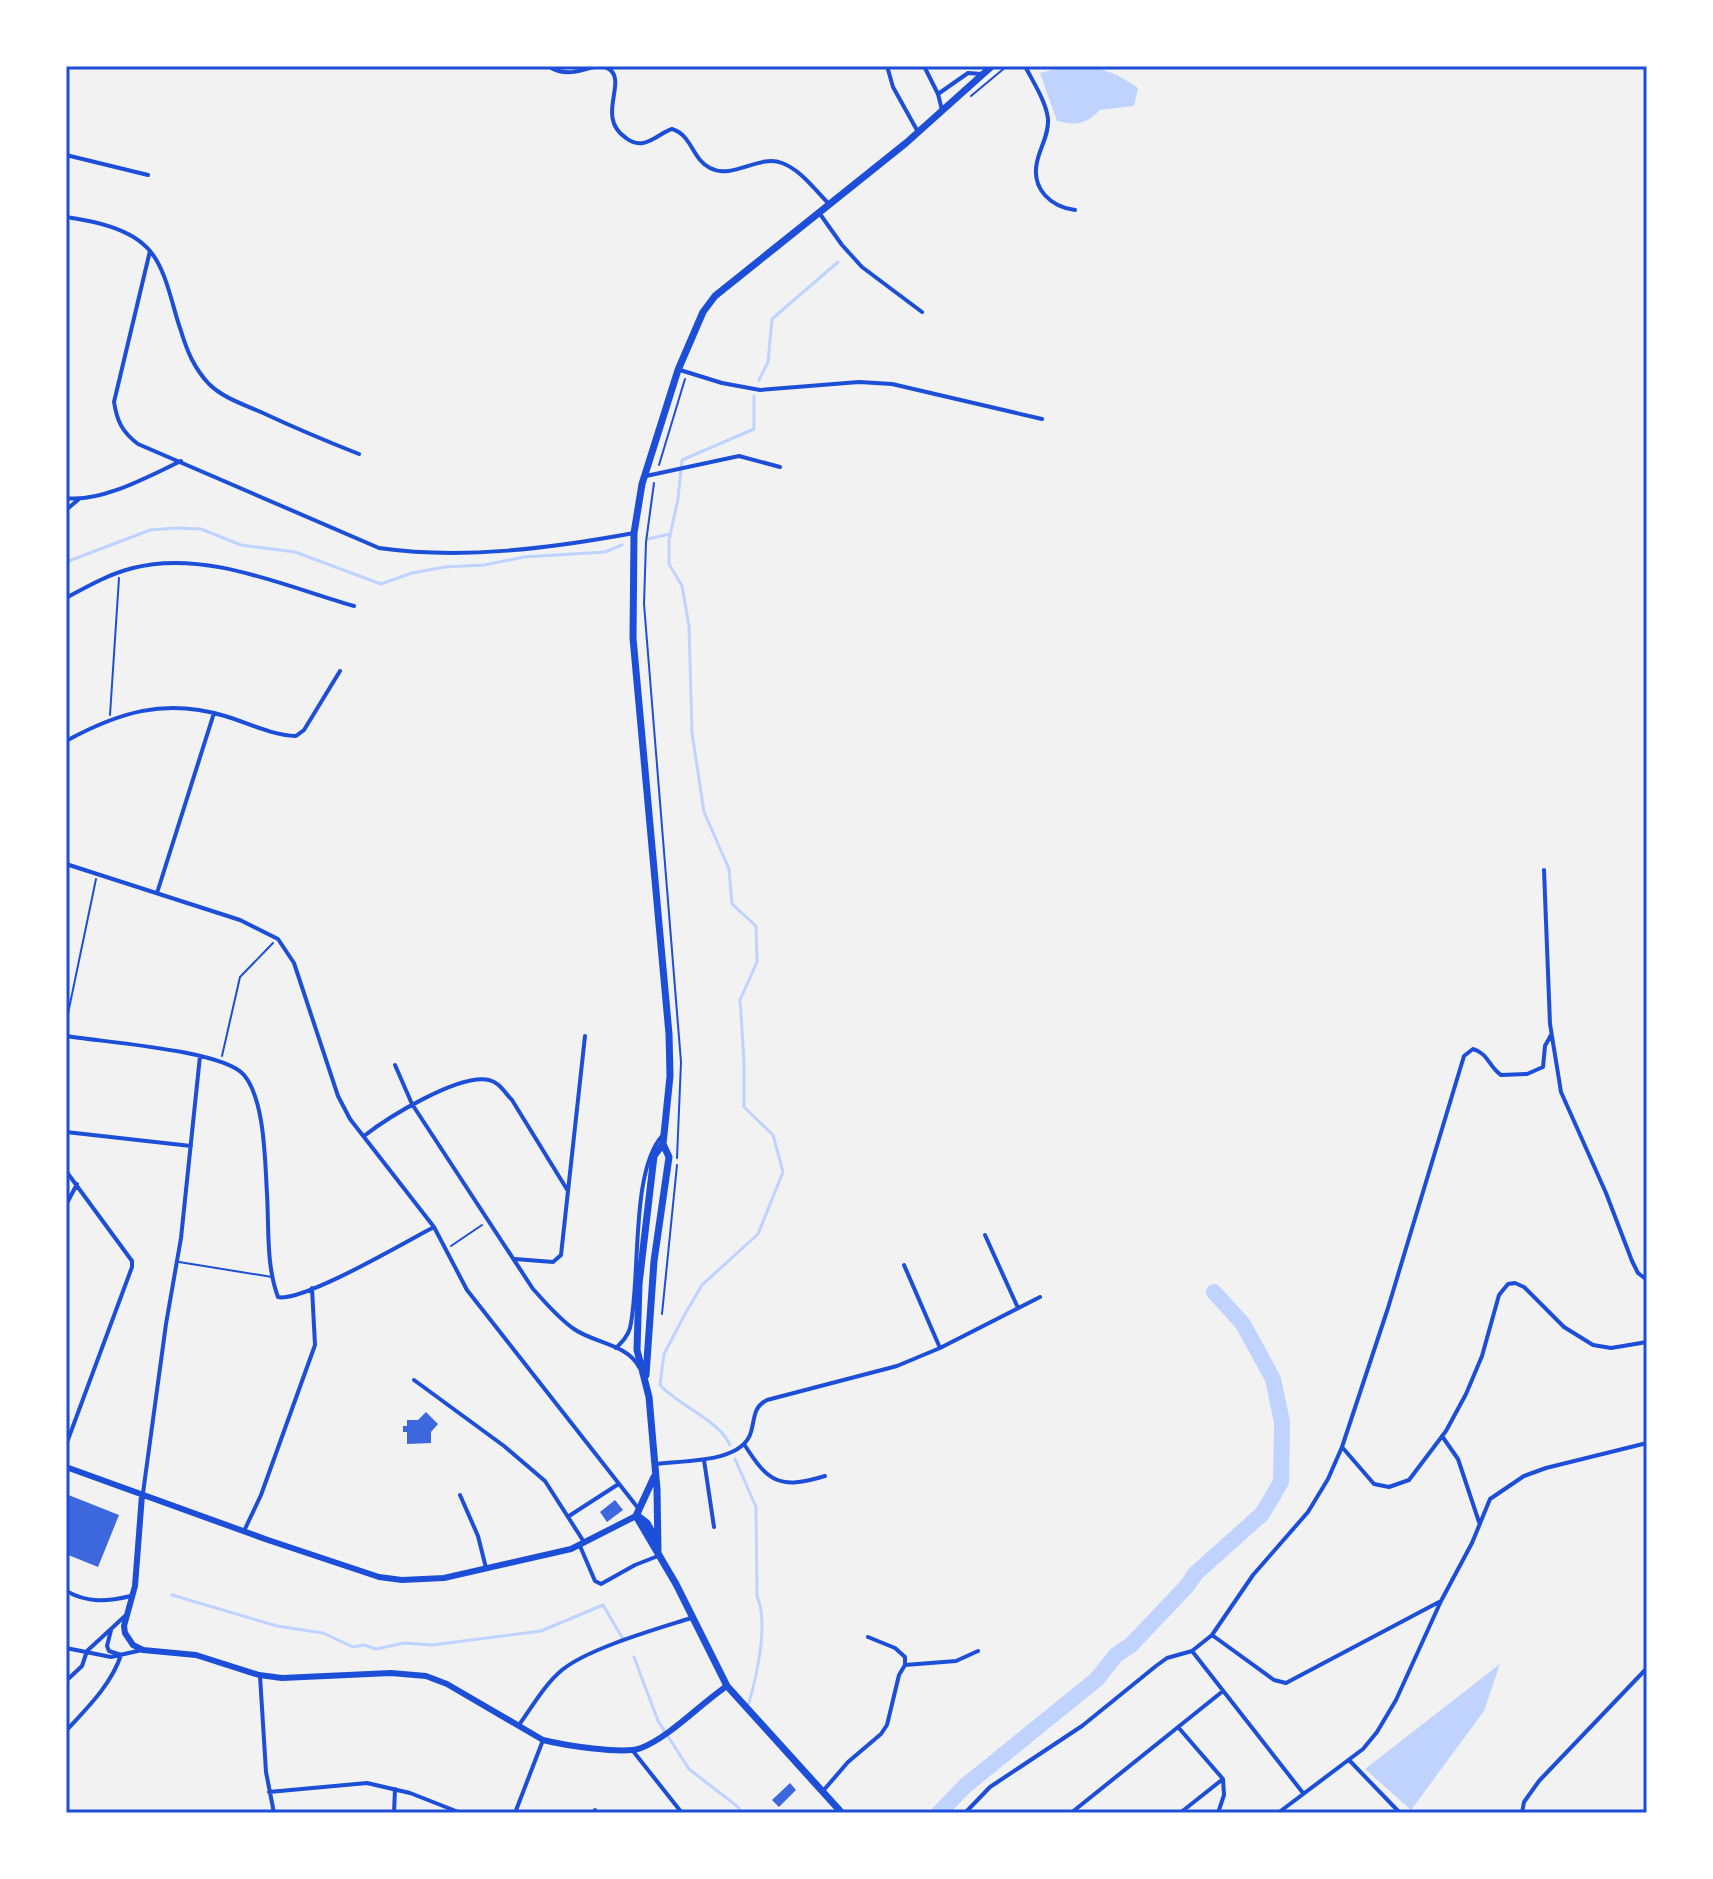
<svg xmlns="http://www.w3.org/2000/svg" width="1713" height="1879" viewBox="0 0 1713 1879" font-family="Mulish,sans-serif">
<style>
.water{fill:#bfd3fe}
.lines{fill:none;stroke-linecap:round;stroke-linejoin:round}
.stream{stroke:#bfd3fe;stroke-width:3}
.river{stroke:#bfd3fe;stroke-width:16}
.building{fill:#3d67dc}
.path{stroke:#1d4ed8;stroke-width:2}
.service{stroke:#1d4ed8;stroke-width:2}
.minor{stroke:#1d4ed8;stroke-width:4}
.secondary{stroke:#1d4ed8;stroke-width:6}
.primary{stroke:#1d4ed8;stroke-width:7}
.neatline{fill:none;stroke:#1d4ed8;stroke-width:3}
</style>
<rect width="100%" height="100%" fill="#f2f2f2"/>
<!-- water -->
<path class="water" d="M1068 66C1098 66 1114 71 1138 88L1134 106 1100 110C1087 124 1076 126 1057 121L1040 73Z
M1500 1664 1484 1711 1411 1810 1365 1769Z"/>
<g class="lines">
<!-- stream -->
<path class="stream" d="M759 380 768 362 772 319 838 262
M648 539 670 534
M66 562 150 530 176 528 201 529 241 545 295 552 381 584 412 573 445 567 484 565 524 557 605 552 622 545
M730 1445C720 1421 679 1406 660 1385L664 1354 685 1314 702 1285 758 1234 783 1172 773 1135 744 1107V1061L740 1000 757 962 756 926 732 904 729 869 704 812 692 733 689 626 682 586 669 564V540L678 499 682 460 754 429V396
M735 1459 756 1507 757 1596C769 1624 757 1674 749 1703
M172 1595 277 1626 323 1633 353 1647 364 1645 376 1649 404 1643 432 1645 541 1631 603 1605 623 1639
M634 1657 658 1721 689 1769 738 1807 742 1813"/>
<!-- river -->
<path class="river" d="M939 1813 965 1786 1097 1679 1116 1655 1131 1645 1186 1587 1196 1573 1262 1514 1281 1482 1282 1422 1273 1379 1243 1324 1214 1292"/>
</g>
<!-- building -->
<path class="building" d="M426 1412 438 1424 431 1432V1443L407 1444V1432H403V1426H407V1420H418Z
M66 1494 119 1515 98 1567 66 1554Z
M615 1500 623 1510 607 1522 600 1512Z
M790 1783 796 1790 779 1807 772 1800Z"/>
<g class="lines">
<!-- path -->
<path class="path" d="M971 96 1007 66
M659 465 685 379
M654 483 646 542 644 604 681 1062 677 1158
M110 715 119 578
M66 1023 96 879
M222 1056 240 977 273 943
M451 1246 482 1225
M662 1314 677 1165"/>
<!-- service -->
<path class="service" d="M179 1262 272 1277"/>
<!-- minor -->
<path class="minor" d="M548 66C574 83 593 59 609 69 628 82 595 117 626 138 631 142 637 144 643 143 654 141 662 132 672 129 692 135 692 159 710 168 733 180 759 154 782 163 801 170 815 190 829 204
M887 66 893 87 918 132
M924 66 938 94
M1025 66C1033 82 1046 101 1048 119 1049 135 1040 147 1037 162 1031 189 1051 207 1075 210
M942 110 938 94 968 73 982 74
M66 155 148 175
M820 214 842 245 862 267 922 312
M66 217C93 221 131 228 150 251 167 271 172 306 181 331 187 351 194 368 209 384 223 398 245 405 263 413 295 428 326 441 359 454
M150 251 114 402C117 421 122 432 138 444L379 548C463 560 552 548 634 533
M680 370 722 383 760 390 859 382 892 384 1042 419
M646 476 739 456 780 467
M66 498C101 503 149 476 181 461
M66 510 79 499
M66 598C88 586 109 574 133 568 205 549 286 587 354 606
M66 741C119 712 165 698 225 716 248 723 271 735 296 736L304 730 340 671
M66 864 240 920 278 939 294 963 338 1096 350 1119 434 1227 467 1290 638 1508
M1544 870 1550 1024 1561 1092 1606 1193 1632 1261 1638 1273 1647 1280
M157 893 214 713
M66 1036C102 1042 223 1050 244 1075 265 1100 265 1162 267 1194 269 1227 266 1265 278 1297 302 1303 407 1241 434 1227
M395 1065 412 1104 533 1289C546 1303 558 1318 574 1329 594 1343 627 1344 639 1367
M66 1132 191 1146
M364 1136C387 1118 459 1073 489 1080 499 1082 505 1093 512 1100L568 1191
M66 1171 132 1261V1267L66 1445
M66 1205 77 1184
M985 1235 1018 1308
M515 1259 553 1262 561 1255 585 1036
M904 1265 940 1348
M616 1348C622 1342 628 1336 630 1328 641 1280 630 1172 662 1136
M414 1380 504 1446 545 1481 584 1542
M1442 1436 1458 1459 1479 1522
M744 1444C768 1482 779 1490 825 1476
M1342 1447 1374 1484 1389 1487 1409 1480 1446 1431 1466 1394 1482 1356 1499 1295 1508 1284 1515 1283 1524 1287 1564 1327 1593 1345 1611 1348 1647 1342
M704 1460 714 1527
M655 1464C681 1460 742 1464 751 1432 755 1418 753 1407 767 1400L897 1366 940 1348 1040 1297
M143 1493 166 1324 181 1238 200 1056
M460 1495 478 1536 486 1568
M569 1516 617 1485
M244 1531 261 1495 315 1345 312 1288
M580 1546 595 1581 601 1584 635 1565 658 1556
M66 1591C88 1603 106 1602 131 1596
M1212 1635 1274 1680 1286 1683 1439 1602
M66 1648 111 1657 142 1650
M1192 1651 1303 1793
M905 1665 956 1661 978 1651
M260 1676 266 1772 274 1813
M66 1681 82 1666 87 1651 125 1616
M519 1725C532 1707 545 1684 562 1670 589 1648 657 1629 691 1618
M1178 1727 1223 1779 1224 1795 1218 1813
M66 1731C87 1708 111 1685 121 1655L109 1651 107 1646 111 1630
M633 1751 682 1813
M1349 1760 1400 1813
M823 1791 848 1762 881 1734 887 1725 899 1675 905 1665V1657L895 1648 868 1637
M269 1792 367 1783 410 1793 461 1813
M394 1813 395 1789
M515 1813 543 1740
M595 1813V1810
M965 1813 990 1787 1082 1726 1156 1666 1167 1658 1192 1651 1212 1635 1253 1575 1308 1512 1328 1479 1342 1447 1388 1308 1464 1056 1473 1049C1488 1053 1489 1067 1501 1075L1527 1074 1543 1067 1545 1046 1551 1035
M1071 1813 1223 1691
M1180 1813 1223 1779
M1278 1813 1363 1749 1377 1732 1396 1700 1441 1601 1472 1543 1490 1499 1524 1476 1546 1468 1647 1443
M1522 1813 1524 1802 1539 1781 1647 1668"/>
<!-- secondary -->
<path class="secondary" d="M66 1467 268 1540 379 1577 402 1580 444 1578 571 1549 636 1516
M142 1495 135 1586 124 1626 125 1633 133 1645 143 1650 196 1655 259 1675 282 1678 391 1673 426 1676 447 1684 543 1740C563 1745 624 1755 641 1748 671 1736 700 1704 727 1686"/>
<!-- primary -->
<path class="primary" d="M646 1375 654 1261 669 1157 663 1144
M636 1516 676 1584 727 1686 842 1813
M636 1516 654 1477
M638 1516 647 1523 655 1537
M658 1552 657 1489 649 1397 637 1350 639 1284 654 1156 663 1144 670 1076 669 1034 633 638 634 533 642 484 678 370 703 312 715 296 906 143 992 66"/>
</g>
<!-- border -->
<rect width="1713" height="1879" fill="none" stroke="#ffffff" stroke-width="136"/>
<rect x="68" y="68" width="1577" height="1743" class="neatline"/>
</svg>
